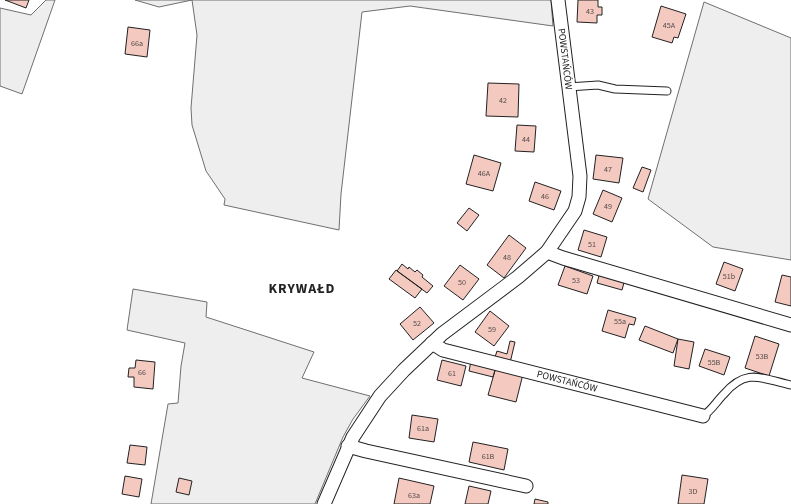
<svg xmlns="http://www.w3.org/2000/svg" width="791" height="504" viewBox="0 0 791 504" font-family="'Source Sans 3',sans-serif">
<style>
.green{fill:#eee;stroke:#6f6f6f}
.building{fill:#f3c9c0;stroke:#222}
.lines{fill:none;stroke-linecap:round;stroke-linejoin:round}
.lane-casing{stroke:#222;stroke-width:9}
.street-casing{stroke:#222;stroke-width:15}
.lane{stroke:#fff;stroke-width:7}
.street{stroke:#fff;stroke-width:13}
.labels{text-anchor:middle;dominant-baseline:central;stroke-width:3;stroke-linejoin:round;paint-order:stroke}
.number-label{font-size:8px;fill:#564c4a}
.street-label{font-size:10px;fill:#222;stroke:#fff}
.district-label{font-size:14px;font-weight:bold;letter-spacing:1px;fill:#222;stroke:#fff}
</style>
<rect width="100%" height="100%" fill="#fff"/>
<!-- green -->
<path class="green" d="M46 0H55L22 94 0 86V8L31 15Z
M135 0H192L159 7Z
M192 0H551L553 26 410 6 362 12 341 194 339 230 224 205 225 199 206 171 192 125 191 108 197 35Z
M704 2 791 38V260L713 247 648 199Z
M133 289 207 302 206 317 314 352 302 378 370 396 353 419 343 437 315 504H151L168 404 178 403 181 366 185 343 127 330Z"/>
<!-- building -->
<path class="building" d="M5 0H29L26 8Z
M578 0H598V7H602V15H597V23L577 22Z
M661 6 686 14 678 38 674 37 672 43 652 37Z
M128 27 150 30 147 57 125 54Z
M488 83 519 84 518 117 486 116Z
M517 125 536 126 534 152 515 151Z
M474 155 501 163 493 191 466 184Z
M596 155 623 158 619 183 593 179Z
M642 167 651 170 643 192 633 188Z
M535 182 561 191 554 210 529 201Z
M603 190 622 198 612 222 593 214Z
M469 208 479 215 467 231 457 223Z
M584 230 607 237 601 257 578 250Z
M509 235 526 248 504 278 487 265Z
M724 262 743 269 735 291 716 284Z
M402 264 408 269 409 267 415 272 417 270 423 275 422 277 433 286 427 293 397 271Z
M460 265 479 279 463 300 444 286Z
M565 266 593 276 587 294 558 285Z
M396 270 422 289 415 298 389 279Z
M600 272 625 279 622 290 597 283Z
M782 275 791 277V306L775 302Z
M420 307 434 323 413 340 400 324Z
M608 310 636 318 634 325 629 324 625 338 602 331Z
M490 311 509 326 494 346 475 332Z
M645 326 678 339 673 353 639 340Z
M755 336 779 344 769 376 745 368Z
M678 339 694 342 689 369 674 366Z
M510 341 515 342 510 363 494 360 497 351 507 354Z
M705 349 730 357 724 375 699 366Z
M136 360 155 362 153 389 134 387V377H128L129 368H135Z
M442 360 466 366 461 386 437 380Z
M471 361 496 367 493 377 469 371Z
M496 367 523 374 516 402 488 395Z
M412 415 438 419 434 442 409 438Z
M473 442 508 449 504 470 469 462Z
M130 445 147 447 145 465 127 463Z
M682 475 708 479 704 504H678Z
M125 476 142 479 139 497 122 494Z
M179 478 192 481 189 495 176 492Z
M399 478 434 486 430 504H394Z
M469 486 491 491 488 504H465Z
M535 499 548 502V504H534Z"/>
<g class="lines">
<defs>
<path id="lane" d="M568 87 598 85 615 89 667 91
M703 416C712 410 716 402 724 394 747 367 762 379 791 385"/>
<g id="street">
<path d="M547 252 563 258 791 325"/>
<path id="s1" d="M432 343 443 350 703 416"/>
<path d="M348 446 366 451 526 486"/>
<path d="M324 504 353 437 380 396 404 370 442 334 518 277 547 252 575 211 579 197 580 176 558 0"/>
</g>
</defs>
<!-- lane casing -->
<use href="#lane" class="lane-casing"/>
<!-- street casing -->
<use href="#street" class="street-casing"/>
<!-- lane -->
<use href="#lane" class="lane"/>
<!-- street -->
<use href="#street" class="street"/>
</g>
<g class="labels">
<!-- number labels -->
<g class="number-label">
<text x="590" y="11">43</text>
<text x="669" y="25">45A</text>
<text x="137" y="43">66a</text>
<text x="503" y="100">42</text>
<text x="526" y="139">44</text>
<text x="608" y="169">47</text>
<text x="484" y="173">46A</text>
<text x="545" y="196">46</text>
<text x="608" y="206">49</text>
<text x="592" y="244">51</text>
<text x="507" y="257">48</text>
<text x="729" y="276">51b</text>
<text x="576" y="280">53</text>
<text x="462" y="282">50</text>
<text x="620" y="321">55a</text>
<text x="417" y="323">52</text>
<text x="492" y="329">59</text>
<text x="762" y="356">53B</text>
<text x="714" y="362">55B</text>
<text x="142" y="372">66</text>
<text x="452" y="373">61</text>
<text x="423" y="428">61a</text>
<text x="488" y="456">61B</text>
<text x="693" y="491">3D</text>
<text x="414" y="495">63a</text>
</g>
<!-- street labels -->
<g class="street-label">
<text transform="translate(565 59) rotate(83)">POWSTAŃCÓW</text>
<text stroke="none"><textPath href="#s1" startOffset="141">POWSTAŃCÓW</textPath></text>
</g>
<!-- district labels -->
<g class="district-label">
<text x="302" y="289">KRYWAŁD</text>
</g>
</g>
</svg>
